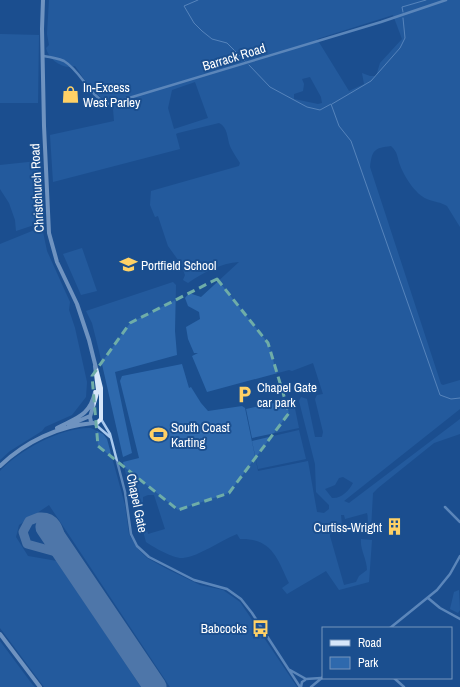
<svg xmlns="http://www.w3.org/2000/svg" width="460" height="687" viewBox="0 0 460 687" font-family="'Archivo Narrow',sans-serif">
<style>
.green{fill:#2e69ad;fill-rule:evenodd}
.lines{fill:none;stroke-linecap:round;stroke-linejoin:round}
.stream{stroke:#9cc4f0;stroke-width:1}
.taxiway{stroke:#8da7c7;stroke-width:9}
.runway{stroke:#8da7c7;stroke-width:23}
.street{stroke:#a9c9ee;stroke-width:2.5}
.secondary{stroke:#d6e6fa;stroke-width:4}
.marked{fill:none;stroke:#6fada8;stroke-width:3;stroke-dasharray:8 5;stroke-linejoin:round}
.labels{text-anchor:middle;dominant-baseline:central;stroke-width:4;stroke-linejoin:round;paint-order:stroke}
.street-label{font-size:13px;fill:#fff;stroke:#1b4f8f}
.poi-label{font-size:13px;fill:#fff;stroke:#1b4f8f;text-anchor:start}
</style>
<rect width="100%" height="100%" fill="#1b4f8f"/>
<!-- green -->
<path class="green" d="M49 0H460V227L447 206C441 202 434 202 427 199 415 194 404 176 400 165 397 157 398 152 391 146 374 148 372 150 370 167L441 384 443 385 460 380V409L344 501 349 503 460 419V434L434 443 378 488 373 493 371 529 369 531C366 527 369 519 367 513L345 519 344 515H341L342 526 331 532 330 536 344 585 356 582 359 576 367 570C367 559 360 550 361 539L372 540 369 582 339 590 326 571 287 594 282 588 289 583C277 558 272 538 240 539L237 534C219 541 200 556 183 558 174 559 153 547 146 542L136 505 139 504 148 534 165 529 154 495H148L143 497V502L133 504 123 462 139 458 120 381 122 376 182 364 189 388 191 387 201 403 208 411 242 406 245 408 258 471 308 461 317 512 324 513 329 509V505L316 492 315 464 299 401 301 397 307 399 315 437H322L323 432 315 399 317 395 323 394 313 363 292 371 289 370 207 392 192 356 198 353H194L188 339 186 327 200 319 199 312 188 306 185 298 189 293 201 297 239 262C221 263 202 273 188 283L183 280 185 275 181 264 168 246 158 216 155 217 150 205 151 191 239 166 240 163C237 158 232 151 230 146 227 138 228 127 219 123L178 133 176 134 180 149 53 182 50 135 114 121 113 109 109 101C94 97 84 78 75 66 63 70 49 60 46 48L49 45 47 34ZM393 15 402 39 380 63 376 76H370L362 73 364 84 349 91 317 39ZM310 77 321 97 322 103 318 104 294 99V94L303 91 304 84 302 79ZM195 82 208 118 174 129 168 108 172 90ZM343 477 353 483C349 491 341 499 332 498L325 489 335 485 339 478Z
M0 34 39 35 38 103H0Z
M38 161 40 223 16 231 15 220 9 203 0 189V165Z
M42 227 47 251 70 302 69 310 75 328 87 382 86 397 72 415 45 427 42 431 10 451 0 460V244Z
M82 248 97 291 81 295 63 254Z
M173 282 176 285 175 331 177 355 115 372 132 453 123 457 99 351 92 323 86 311Z
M293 399 299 428 252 438 246 409Z
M91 428 103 434 107 439 125 505 129 534 138 549 147 558 167 569 200 585 223 590 240 602 297 687H170L49 505 19 525 16 537 28 556 57 561 141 687H44L0 628V471C19 450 62 427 91 428Z
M299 430 306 459 258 469 252 441Z
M459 590 460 610 458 613 450 609 454 592Z
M0 641 32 684 35 687H0Z"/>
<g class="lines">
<!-- stream -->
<path class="stream" d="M198 0 184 6 194 23 202 31 212 39 227 43 245 61
M403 12 402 7 426 0
M249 65 270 87 307 107 320 110 331 104 339 126 351 141 440 395 451 399 460 398
M332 104 371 81 400 48 405 38 403 18"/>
<!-- taxiway -->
<path class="taxiway" d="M66 555C60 539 61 515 39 517L29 521 23 532 27 544 63 554 68 559"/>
<!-- runway -->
<path class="runway" d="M47 527 155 687"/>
<!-- street -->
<path class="street" d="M43 56C50 57 57 58 64 61 82 72 89 97 109 104L381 22 446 0
M101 419 110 434 125 492 131 534 137 546 149 557 194 580 227 589 241 599 252 613 300 687
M96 425 110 437
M445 507 460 522
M428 598 440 608 460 619
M390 628 437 590 450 574 460 556
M290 670 306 679 321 678
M394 678 404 687
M301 687 302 682 305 680
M311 687 323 677"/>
<!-- secondary -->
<path class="secondary" d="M43 0 42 29 44 126 49 233 57 262 77 304 89 340 101 388V419L96 424 91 422 90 417 98 390 95 366
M69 425 90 416
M57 428C76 418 90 416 95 392
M0 466C25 442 58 426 93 423
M0 634 40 687"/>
</g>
<!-- marked area -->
<path d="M0 0H460V687H0ZM217 279 268 343 289 413 229 493 178 510 98 446 92 376 130 323Z" fill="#1b4f8f" fill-opacity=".55" fill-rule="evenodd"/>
<path class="marked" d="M217 279 268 343 289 413 229 493 178 510 98 446 92 376 130 323Z"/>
<!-- icons -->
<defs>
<symbol id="shop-bare" viewBox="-9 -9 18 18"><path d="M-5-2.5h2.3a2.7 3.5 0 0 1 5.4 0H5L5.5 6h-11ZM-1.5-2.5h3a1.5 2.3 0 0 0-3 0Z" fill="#ffd166" stroke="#1b4f8f" stroke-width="2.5" paint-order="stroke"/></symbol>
<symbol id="school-bare" viewBox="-9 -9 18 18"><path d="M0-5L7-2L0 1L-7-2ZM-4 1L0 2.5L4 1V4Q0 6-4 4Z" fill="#ffd166" stroke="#1b4f8f" stroke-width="2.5" paint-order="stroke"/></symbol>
<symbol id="parking-bare" viewBox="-9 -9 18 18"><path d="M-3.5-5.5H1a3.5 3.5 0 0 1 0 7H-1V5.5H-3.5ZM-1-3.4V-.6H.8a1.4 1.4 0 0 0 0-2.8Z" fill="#ffd166" stroke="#1b4f8f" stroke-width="2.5" paint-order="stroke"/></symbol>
<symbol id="stadium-bare" viewBox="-9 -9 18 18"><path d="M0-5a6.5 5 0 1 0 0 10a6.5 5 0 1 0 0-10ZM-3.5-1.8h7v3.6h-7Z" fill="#ffd166" stroke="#1b4f8f" stroke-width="2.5" paint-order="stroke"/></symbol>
<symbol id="building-bare" viewBox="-9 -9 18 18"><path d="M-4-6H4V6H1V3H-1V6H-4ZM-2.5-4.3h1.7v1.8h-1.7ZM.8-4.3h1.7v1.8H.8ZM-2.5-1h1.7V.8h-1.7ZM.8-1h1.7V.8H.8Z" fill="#ffd166" stroke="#1b4f8f" stroke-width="2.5" paint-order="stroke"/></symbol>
<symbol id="bus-bare" viewBox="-9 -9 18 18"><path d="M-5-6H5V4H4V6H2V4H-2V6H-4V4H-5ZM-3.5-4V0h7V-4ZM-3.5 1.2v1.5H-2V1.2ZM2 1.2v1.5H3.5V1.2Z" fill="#ffd166" stroke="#1b4f8f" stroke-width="2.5" paint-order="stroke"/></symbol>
</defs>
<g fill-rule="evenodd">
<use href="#shop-bare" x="58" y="82" width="25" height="25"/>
<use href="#school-bare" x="116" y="252" width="25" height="25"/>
<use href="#parking-bare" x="232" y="382" width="25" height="25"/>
<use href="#stadium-bare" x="146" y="422" width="25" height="25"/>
<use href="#building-bare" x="382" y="514" width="25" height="25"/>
<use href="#bus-bare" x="248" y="616" width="25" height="25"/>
</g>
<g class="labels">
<!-- street labels -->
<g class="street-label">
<text transform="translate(234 57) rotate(-17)">Barrack Road</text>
<text transform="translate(37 188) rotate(-93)">Christchurch Road</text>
<text transform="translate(137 503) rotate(78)">Chapel Gate</text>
</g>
<!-- poi labels -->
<g class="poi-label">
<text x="83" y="87">In-Excess<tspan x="83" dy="15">West Parley</tspan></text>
<text x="141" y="265">Portfield School</text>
<text x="257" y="387">Chapel Gate<tspan x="257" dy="15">car park</tspan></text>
<text x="171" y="427">South Coast<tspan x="171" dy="15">Karting</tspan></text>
<text x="382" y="527" text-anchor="end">Curtiss-Wright</text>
<text x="247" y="628" text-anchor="end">Babcocks</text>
</g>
</g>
<!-- legend -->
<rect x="322" y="627" width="130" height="52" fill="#1b4f8f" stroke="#7695bc"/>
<rect x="330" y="640" width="20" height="6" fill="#d6e6fa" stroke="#7695bc"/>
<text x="358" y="647" font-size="12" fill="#ffffff">Road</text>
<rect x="330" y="657" width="20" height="12" fill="#2e69ad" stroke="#7695bc"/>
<text x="358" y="667" font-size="12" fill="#ffffff">Park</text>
</svg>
